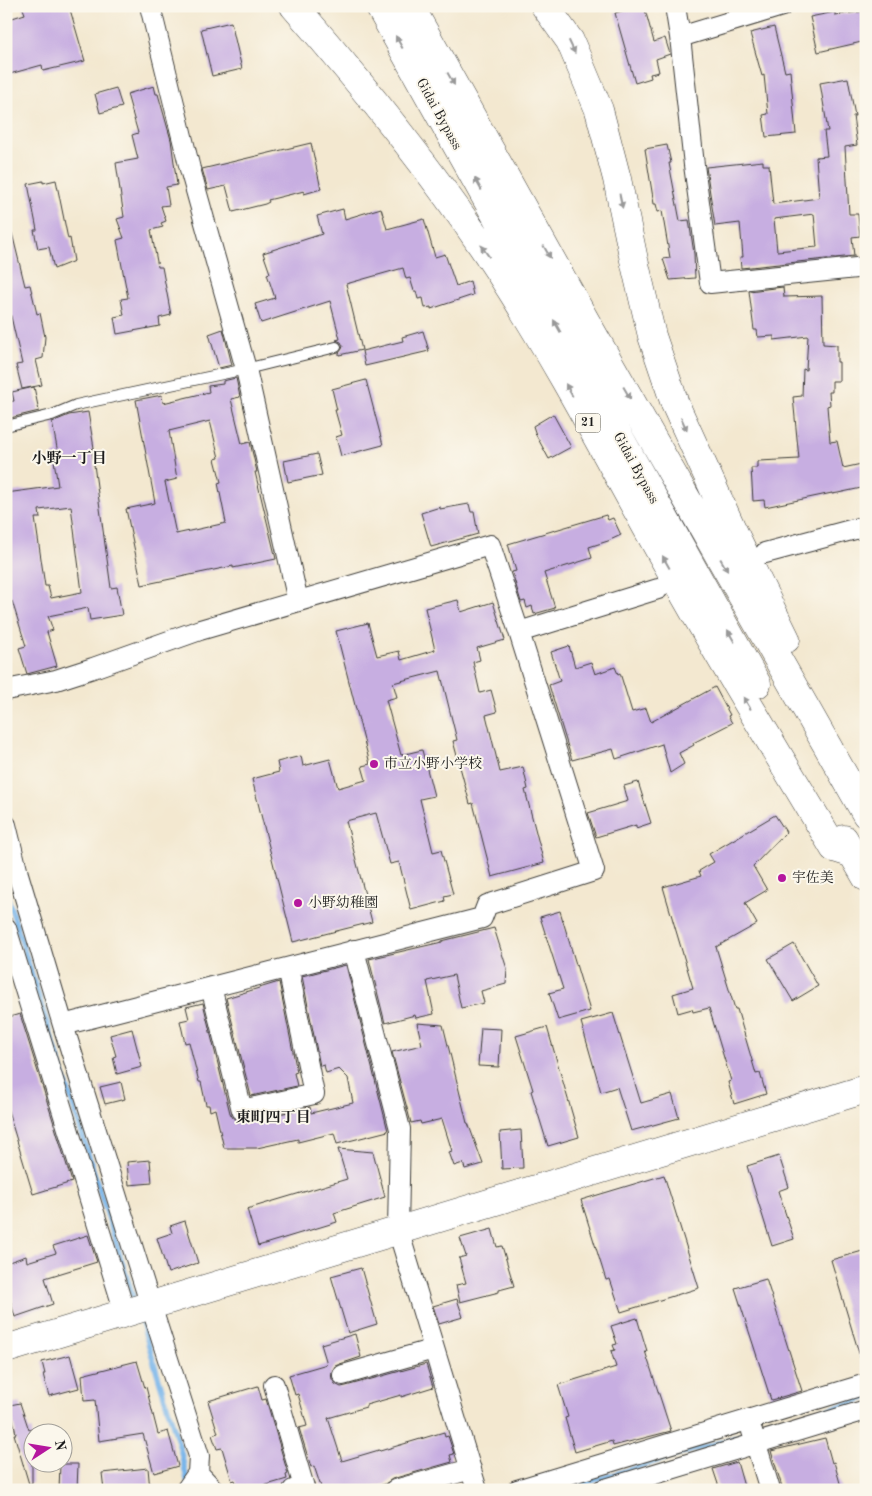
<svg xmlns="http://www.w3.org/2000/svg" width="872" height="1496" viewBox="0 0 872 1496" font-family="'Old Standard TT','Noto Serif JP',serif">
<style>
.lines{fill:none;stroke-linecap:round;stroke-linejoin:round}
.stream{stroke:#78b5ea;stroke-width:5.5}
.building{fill:#c7aee1;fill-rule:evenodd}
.lane-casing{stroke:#3c3b37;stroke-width:12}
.street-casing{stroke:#3c3b37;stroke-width:22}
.secondary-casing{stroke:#3c3b37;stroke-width:29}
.highway-casing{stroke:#3c3b37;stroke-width:29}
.lane{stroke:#fff;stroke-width:10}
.street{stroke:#fff;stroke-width:20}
.secondary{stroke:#fff;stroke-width:28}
.highway{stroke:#fff;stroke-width:28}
.oneway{fill:#999}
.poi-dot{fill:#b5179e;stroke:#fbf7ec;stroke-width:2}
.labels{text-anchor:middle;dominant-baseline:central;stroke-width:4;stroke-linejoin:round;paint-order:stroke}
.shield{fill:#fbf7ec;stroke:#5f5e5a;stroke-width:1}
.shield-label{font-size:12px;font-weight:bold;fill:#1c1c1c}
.street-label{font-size:14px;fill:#1c1c1c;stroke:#fbf7ec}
.poi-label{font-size:14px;fill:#1c1c1c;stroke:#fbf7ec;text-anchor:start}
.neighbourhood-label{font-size:15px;font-weight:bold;fill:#1c1c1c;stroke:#fbf7ec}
</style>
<rect width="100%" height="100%" fill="#fbf7ec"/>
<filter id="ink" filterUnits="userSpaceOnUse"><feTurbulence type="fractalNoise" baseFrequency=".02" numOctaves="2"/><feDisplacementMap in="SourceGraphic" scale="10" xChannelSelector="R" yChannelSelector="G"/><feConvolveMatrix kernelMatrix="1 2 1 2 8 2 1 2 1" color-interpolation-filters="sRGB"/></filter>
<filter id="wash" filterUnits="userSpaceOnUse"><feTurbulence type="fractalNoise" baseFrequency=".0096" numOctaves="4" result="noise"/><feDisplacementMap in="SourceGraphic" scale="20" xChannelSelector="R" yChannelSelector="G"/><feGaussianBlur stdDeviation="1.12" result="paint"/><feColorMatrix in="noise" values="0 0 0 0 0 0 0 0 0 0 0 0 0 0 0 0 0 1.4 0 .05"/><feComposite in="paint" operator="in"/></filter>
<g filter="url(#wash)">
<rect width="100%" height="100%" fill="#f3e8d0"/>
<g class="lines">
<!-- stream -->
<path class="stream" d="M6 892 135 1303
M140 1316 181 1452 187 1480
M562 1490 866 1398"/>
</g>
<g id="blocks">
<!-- building -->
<path class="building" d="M22 6H69L85 61 43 71 42 65 6 75V20L25 14Z
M638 6H644L654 42 665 38 670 54 656 59 659 72 650 74 651 78 635 83 615 13Z
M866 11V41L818 52 810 17 835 12V15Z
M231 22 242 69 212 76 201 29Z
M774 27 785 72 790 71 796 134 766 137 763 115 768 114 764 75 762 76 750 33Z
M848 78 855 116H853L857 145 845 147 849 214H858L860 236 852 237 854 256 741 268 740 257H743L740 223 715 226 706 167 763 161V165H769L773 204 819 198 816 157 827 156 824 131H828L820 83ZM814 214 817 247 777 251 774 219Z
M154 86 156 94H158L171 140 177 185 166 187 169 205 161 206 166 221 161 223 163 227 151 230 158 267H162L171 315 159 318 160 326 117 334 114 317 124 315 121 299 128 298 117 240 124 238 117 219 124 217 116 163 138 159 132 135 138 133 127 94Z
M116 88 122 107 100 113 95 94Z
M311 143 321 189 304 194V191L268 200 269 202 265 204 233 212 226 186 208 190 202 169Z
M667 145 671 163H669L680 221 689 220 694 254 695 278 670 280 663 259 670 258 662 211 658 212 656 204H654L645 149Z
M56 180 68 239 70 238 74 261 54 269 49 247 38 249 34 230H37L28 184 43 181V183Z
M381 208 387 229 424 219 435 257 445 254 456 286 470 281 473 295 431 309V307L425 308 423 298 418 299 416 291H414L410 278 406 279 403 268 346 284 362 350 339 355V353L342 349 343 346 341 342 336 340 340 339 330 301 261 323 255 304 275 298 267 274 270 273 263 253 322 234 317 216 343 209 345 219Z
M6 233H12L25 286 30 285 37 314 40 313 45 337 43 358 36 360 42 385 22 389 16 365 22 364 6 295Z
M783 287 784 297 822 296 823 344 837 345V362H839V381H832V392H829L830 405 827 406 830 442 837 441 843 468 866 463V487L838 493 832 494V493L765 507 764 500 753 501 751 468H757V462L759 461 799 459 793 397 802 396 803 369 806 370 808 336 774 340V336L758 337 757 330H754L749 291Z
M223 329 232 365 219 368 209 334Z
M423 331 429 351 365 366 362 351 403 341 402 337Z
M236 378 240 397 231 399 242 444 250 442 257 472H255L276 559 233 568V566L142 585 126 509 155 503 136 400 162 395 163 403 209 392 208 386 223 384V381ZM210 421 219 458 215 459 221 482 218 483 226 523 176 534 165 482 177 479 169 431Z
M366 380 383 445 341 456 336 437 342 435 335 410H337L332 389Z
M34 387 39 411 6 419V402L14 401 12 392Z
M88 412 94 448 92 449 95 472 111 588 117 587 122 615 90 620 88 608 48 616 53 630 47 632 57 666 27 674 19 648 26 646 12 601 6 602V493L58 486 53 454 58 453 52 422 69 415ZM71 506 82 592 51 598 48 586H45L35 518H40L39 510Z
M553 414 571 447 549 459 536 435 533 426Z
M317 454 322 475 288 482 284 461Z
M469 504 471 512H474L478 534 431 547 421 513 440 507V509Z
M606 515 608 520 613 518 621 535 608 541 589 547 592 558 544 573 555 608 534 614 532 606 527 608 525 601 521 602 512 572 516 571 508 544Z
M458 600 461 612 493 602 505 640 477 648 480 660 473 662 480 693 491 690 497 712 486 715 500 772 523 767 528 789 525 790 544 863 492 877 473 803 470 804 453 741 457 740 440 671 393 683 397 697 386 700 401 755 422 750 434 796 420 799 433 852 441 850 453 894 444 896 445 901 411 910 399 862 390 864 376 813 346 821 372 922 293 942 252 779 279 772 277 762 301 756 303 766 330 759 338 788 366 780 362 766 370 764 336 631 368 623 377 656 399 651 401 660 435 650 425 608Z
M569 646 575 667 591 662 595 674 615 667 618 674 620 673 632 712 646 708 651 722 715 687 730 715 728 716 732 723 693 743 694 745 679 753 684 764 670 773 662 744 616 759 613 749 572 760 549 685 560 681 551 652Z
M638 782 651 823 636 828V825L596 837 588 813 628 801 624 786Z
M775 815 786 832 753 866 767 890 745 903 757 924 716 947 735 1009H737L756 1074 760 1073 766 1094 734 1104 728 1082 731 1081 709 1008 693 1012 692 1009 678 1013 673 994 693 988 663 887 701 876 699 871 714 862 709 854Z
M560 911 590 1011 558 1020 549 993 563 989 540 917Z
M494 928 507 969 506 984 481 991 484 1003 461 1008 454 975 427 981 434 1014 416 1018 415 1015 385 1023 369 959 442 942V941Z
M794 944 818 986 793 1001 768 959Z
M346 965 388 1131 337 1144 334 1133 298 1142V1139L257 1148H224L215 1109 210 1111 209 1105H206L201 1082H199L189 1042 185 1043 180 1021 189 1019 186 1007 203 1003 230 1113 233 1118 238 1121 245 1122 310 1107 311 1113 353 1103 348 1078 339 1069 326 1073 324 1065 320 1066 302 976Z
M279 982 297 1072 294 1073 297 1086 251 1096 226 998Z
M613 1013 641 1103 672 1094 679 1118 631 1131 617 1087 601 1092 581 1022Z
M20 1014 72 1182 33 1194 6 1104V1018Z
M417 1023 443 1025 467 1123H468L483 1164 465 1169 463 1163 454 1166 449 1152 452 1151 442 1119 421 1124 420 1121 411 1123 392 1052 422 1045Z
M547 1027 579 1137 548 1146 531 1091 533 1090 516 1036Z
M481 1028 501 1029 499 1067 478 1066Z
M132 1029 142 1067 117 1074 113 1057 116 1056 110 1035Z
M121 1082 125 1099 105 1104 100 1087Z
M521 1130 523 1168 502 1169 500 1132Z
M338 1149 373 1152 385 1197 334 1213 337 1222 258 1246 247 1209 347 1179Z
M779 1156 789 1187 778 1191 794 1239 772 1246 747 1166Z
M150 1160 152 1183 129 1185 127 1162Z
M664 1175 699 1288 621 1312 610 1279 606 1280 581 1200Z
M185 1221 198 1263 168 1273 157 1238 172 1233 170 1226Z
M492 1229 497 1247 502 1246 514 1286 499 1290V1292L460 1302 456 1285 466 1283 459 1258 466 1256 460 1238Z
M88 1235 97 1262 45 1278 53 1304 15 1317 9 1296 6 1297V1263L26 1256 27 1262 56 1253 53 1246Z
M866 1250V1363H862L831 1260Z
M361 1268 377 1324 348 1333 331 1276Z
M766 1279 802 1391 771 1400 735 1288Z
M457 1299 463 1317 439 1324 433 1306Z
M637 1318 647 1351H645L671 1431 613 1446 612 1441 575 1452 565 1418 568 1417 558 1385 616 1367 611 1351 615 1350 613 1345 617 1344 611 1326Z
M355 1334 361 1357 340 1364 335 1366 331 1373 332 1379 335 1384 341 1387 346 1386 426 1364 433 1387 401 1397V1395L366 1405V1407L328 1418 342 1461 379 1450 380 1451 444 1432 445 1437 448 1436 454 1454 450 1455 452 1462 392 1479 385 1484 366 1490H322L314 1466 311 1467 299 1428 307 1426 298 1394 295 1395 289 1375 327 1364 321 1344Z
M70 1355 79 1388 49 1396 43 1374H45L42 1362Z
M137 1361 145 1388 146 1387 158 1434 168 1431 178 1466 154 1473 143 1434 99 1441 95 1400 84 1401 82 1375Z
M258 1386 262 1400 266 1399 288 1474 286 1475 287 1479 250 1490H238L235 1480 232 1481 222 1448 217 1449 212 1435 218 1433 208 1401Z
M20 1403 29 1430 32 1429V1483L29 1484 14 1434H16L10 1405Z
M825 1438 832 1463 834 1462 842 1490H783L771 1451Z
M737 1462 745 1490H720L713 1469Z
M60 1464H78L77 1490H59Z
M148 1468 150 1490H104L102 1473Z"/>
</g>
</g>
<g filter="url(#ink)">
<use href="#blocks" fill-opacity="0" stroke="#3c3b37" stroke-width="1"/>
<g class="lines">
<defs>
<path id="lane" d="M6 426 52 415 76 405 246 369 336 347"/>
<path id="street" d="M150 6 190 169 246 369 298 601
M675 6 680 37 694 165 710 283 866 267
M680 37 782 6
M765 553 866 526
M519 632 658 589
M6 690 56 680 93 668 200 630 490 545 519 632 594 871 487 905 482 918 63 1025
M6 825 18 874 63 1025 145 1287 199 1456 198 1473 186 1490
M6 928 125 1313
M354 950 400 1129 398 1230 477 1490
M211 987 242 1110 314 1094 288 968
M343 1375 434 1349
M274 1385 304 1487 293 1490
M752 1431 770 1490
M198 1473 214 1490
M395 1490 471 1469
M517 1490 866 1384
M602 1490 866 1410"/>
<path id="secondary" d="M6 1349 866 1089"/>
<path id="highway" d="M294 6C367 90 440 180 500 273 561 367 613 468 668 566 721 661 778 754 834 848L853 854
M379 6 757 684
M410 6 585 320 866 814
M545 6 570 41 599 110 617 179 634 260 652 336 675 404 732 529 786 639
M844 839 866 877"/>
</defs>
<!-- lane casing -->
<use href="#lane" class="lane-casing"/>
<!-- street casing -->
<use href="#street" class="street-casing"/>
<!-- secondary casing -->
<use href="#secondary" class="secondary-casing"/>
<!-- highway casing -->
<use href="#highway" class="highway-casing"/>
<!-- lane -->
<use href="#lane" class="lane"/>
<!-- street -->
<use href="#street" class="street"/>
<!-- secondary -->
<use href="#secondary" class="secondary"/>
<!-- highway -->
<use href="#highway" class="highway"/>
</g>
<!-- one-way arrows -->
<defs><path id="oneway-solid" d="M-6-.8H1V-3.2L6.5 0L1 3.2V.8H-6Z" transform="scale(1.25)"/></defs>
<g class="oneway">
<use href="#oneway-solid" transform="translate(399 42) rotate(-119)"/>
<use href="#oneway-solid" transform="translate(572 47) rotate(65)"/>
<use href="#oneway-solid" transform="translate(451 79) rotate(61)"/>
<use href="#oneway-solid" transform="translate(478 184) rotate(-119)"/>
<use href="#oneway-solid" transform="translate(621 201) rotate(78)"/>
<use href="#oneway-solid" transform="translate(485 251) rotate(-125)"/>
<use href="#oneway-solid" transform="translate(547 252) rotate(61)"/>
<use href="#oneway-solid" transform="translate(557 326) rotate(-119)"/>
<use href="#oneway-solid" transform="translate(569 390) rotate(-119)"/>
<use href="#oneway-solid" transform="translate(627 393) rotate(60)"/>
<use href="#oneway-solid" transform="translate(684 424) rotate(66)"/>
<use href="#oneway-solid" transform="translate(666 562) rotate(-119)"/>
<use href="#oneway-solid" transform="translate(724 565) rotate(60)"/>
<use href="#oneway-solid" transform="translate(731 636) rotate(-119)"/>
<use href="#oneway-solid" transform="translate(747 703) rotate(-121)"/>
</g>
</g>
<!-- markers -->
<g class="poi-dot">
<circle cx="374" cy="764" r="5"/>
<circle cx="782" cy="878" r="5"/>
<circle cx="298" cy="903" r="5"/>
</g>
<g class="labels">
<!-- shield labels -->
<rect class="shield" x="575.5" y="413.5" width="25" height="19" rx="4"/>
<g class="shield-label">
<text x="588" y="423">21</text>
</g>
<!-- street labels -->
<g class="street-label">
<text transform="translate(439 114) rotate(61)">Gidai Bypass</text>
<text transform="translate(636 468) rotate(61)">Gidai Bypass</text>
</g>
<!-- poi labels -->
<g class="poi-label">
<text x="384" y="764">市立小野小学校</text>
<text x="792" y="878">宇佐美</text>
<text x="308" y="903">小野幼稚園</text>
</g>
<!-- neighbourhood labels -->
<g class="neighbourhood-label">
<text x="69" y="459">小野一丁目</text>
<text x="273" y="1118">東町四丁目</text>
</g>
</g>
<!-- margin -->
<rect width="872" height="1496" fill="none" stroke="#fbf7ec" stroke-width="25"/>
<!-- north arrow -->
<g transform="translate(48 1448) rotate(78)"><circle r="24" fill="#fbf7ec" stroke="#a29f99"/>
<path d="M0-4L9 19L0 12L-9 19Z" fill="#b5179e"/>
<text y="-8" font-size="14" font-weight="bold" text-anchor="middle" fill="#1c1c1c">N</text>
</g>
</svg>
